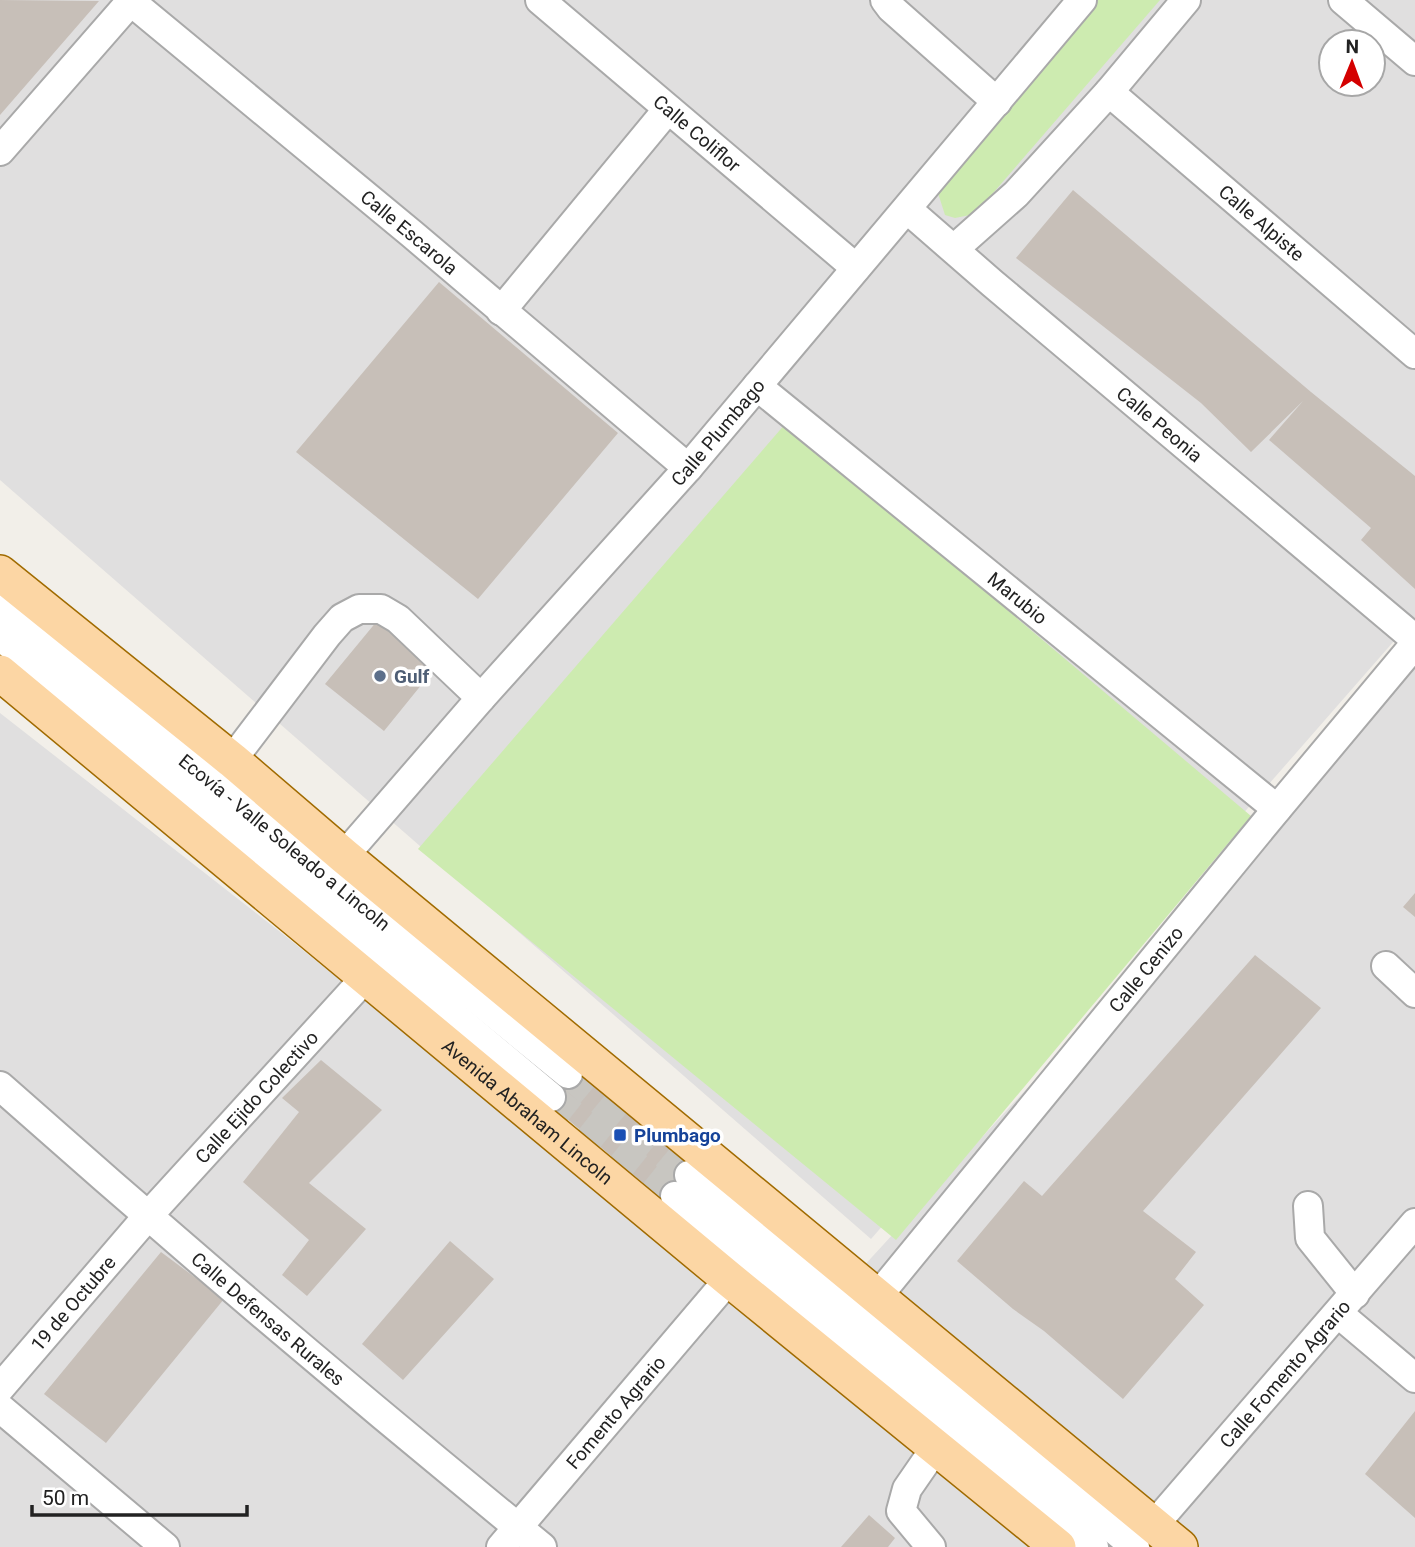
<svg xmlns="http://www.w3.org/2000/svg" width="1415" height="1547" viewBox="0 0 1415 1547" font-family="Roboto,sans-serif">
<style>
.residential{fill:#e0dfdf;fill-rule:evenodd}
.grass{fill:#cdebb0}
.building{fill:#c7bfb8}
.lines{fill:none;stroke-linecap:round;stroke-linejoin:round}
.minor-tunnel{stroke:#c8c6c1;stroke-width:28;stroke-dasharray:28 14;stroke-linecap:butt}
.minor-casing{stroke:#a9a9a9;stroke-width:32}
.major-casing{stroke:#a06b00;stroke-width:38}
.minor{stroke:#fff;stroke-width:28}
.major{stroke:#fcd6a4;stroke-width:35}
.service-dot{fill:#5c6f8a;stroke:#fff;stroke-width:2.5}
.transit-dot{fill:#1a4fb4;stroke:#fff;stroke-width:2.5}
.labels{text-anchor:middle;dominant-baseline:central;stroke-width:7;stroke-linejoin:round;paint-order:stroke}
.street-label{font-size:19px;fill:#222;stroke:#fff}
.service-label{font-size:19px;font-weight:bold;fill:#4e5e75;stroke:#fff;text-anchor:start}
.transit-label{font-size:19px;font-weight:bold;fill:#164399;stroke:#fff;text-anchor:start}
</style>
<rect width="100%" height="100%" fill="#f2efe9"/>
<!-- residential -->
<path class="residential" d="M0 0H1415V617L871 1239 0 480ZM1331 42H1373V84H1331Z
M1415 663V1547H0V713L279 931 793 1343 1277 816Z"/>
<!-- grass -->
<path class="grass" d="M1097 0H1160L975 214 955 218 945 215 937 190Z
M786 423 1251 816 896 1240 418 849Z"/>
<!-- building -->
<path class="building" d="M0 0 99 1 0 115Z
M1073 190 1311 392 1415 476V589L1361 540 1371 528 1269 440 1303 401 1251 452 1201 403 1016 258Z
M439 282 618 433 478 599 296 452Z
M377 621 435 668 384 731 325 684Z
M1415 893V917L1403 907Z
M1255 955 1321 1008 1143 1211 1196 1252 1175 1279 1204 1305 1123 1399 1044 1331 1013 1309 957 1261 1024 1181 1042 1196Z
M321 1060 382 1110 309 1183 366 1229 307 1296 282 1275 309 1240 243 1182 299 1112 282 1098Z
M572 1069 696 1169 669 1205 547 1102Z
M450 1241 494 1279 403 1380 362 1344Z
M161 1252 224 1299 106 1443 44 1394Z
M1415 1411V1518L1365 1474Z
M869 1515 895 1538 888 1547H841Z"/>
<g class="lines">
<!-- minor-tunnel -->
<path class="minor-tunnel" d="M568 1074 689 1175
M551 1097 675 1196"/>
<defs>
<g id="minor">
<path id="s1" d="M129 0 412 234 688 468"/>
<path id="s2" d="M540 0 856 268"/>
<path d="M885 0 891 8 997 102"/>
<path d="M1343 0 1415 61"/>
<path id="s3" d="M1109 92 1415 354"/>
<path d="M0 151 132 0"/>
<path id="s4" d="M907 209 992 283 1415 639"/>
<path d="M954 249 1016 194 1109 92 1186 0"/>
<path d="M501 311 668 109"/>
<path id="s5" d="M757 386 1277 809"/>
<path id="s6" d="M0 609 568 1074"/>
<path d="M0 636 551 1097"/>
<path d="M232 760 327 635 342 618 359 609H381L398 619 481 698"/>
<path id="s7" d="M344 856 481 698 688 468 1082 0"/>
<path d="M1386 966 1415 993"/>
<path id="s8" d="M0 1086C178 1244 358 1397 542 1547"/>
<path d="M689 1175 1135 1547"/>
<path d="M675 1196 1094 1547"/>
<path d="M1308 1206 1310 1238 1355 1294"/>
<path id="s9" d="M877 1297 1277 809 1415 644"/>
<path d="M1339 1314 1415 1378"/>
<path id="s10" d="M0 1388 147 1217 366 977"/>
<path d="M0 1408 165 1547"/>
<path id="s11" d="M1154 1525 1415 1223"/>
<path id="s12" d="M501 1547 729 1279"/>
<path d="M931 1547 901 1511 907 1489 936 1447"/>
</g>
<g id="major">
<path d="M0 573 232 760 344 856 1180 1547"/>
<path id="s13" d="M0 673 729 1279 1058 1547"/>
</g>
</defs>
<!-- minor casing -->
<use href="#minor" class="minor-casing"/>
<!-- major casing -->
<use href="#major" class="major-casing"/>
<!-- minor -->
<use href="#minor" class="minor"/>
<!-- major -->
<use href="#major" class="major"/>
</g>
<!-- markers -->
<circle class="service-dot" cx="380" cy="676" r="7"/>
<rect class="transit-dot" x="613" y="1128" width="14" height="14" rx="3.5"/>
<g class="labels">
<!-- street labels -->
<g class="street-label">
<text stroke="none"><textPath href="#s2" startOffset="206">Calle Coliflor</textPath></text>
<text stroke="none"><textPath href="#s3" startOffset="201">Calle Alpiste</textPath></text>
<text stroke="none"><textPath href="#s1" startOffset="364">Calle Escarola</textPath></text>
<text stroke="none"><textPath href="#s4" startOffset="332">Calle Peonia</textPath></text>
<text stroke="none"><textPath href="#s7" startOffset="565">Calle Plumbago</textPath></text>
<text stroke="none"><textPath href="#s5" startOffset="336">Marubio</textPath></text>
<text stroke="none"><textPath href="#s6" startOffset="368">Ecovía - Valle Soleado a Lincoln</textPath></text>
<text stroke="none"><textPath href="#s9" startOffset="424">Calle Cenizo</textPath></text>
<text stroke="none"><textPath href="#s10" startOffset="388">Calle Ejido Colectivo</textPath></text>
<text stroke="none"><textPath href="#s13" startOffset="686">Avenida Abraham Lincoln</textPath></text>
<text stroke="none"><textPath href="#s10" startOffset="112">19 de Octubre</textPath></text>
<text stroke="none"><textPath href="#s8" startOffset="355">Calle Defensas Rurales</textPath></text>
<text stroke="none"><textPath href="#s11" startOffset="200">Calle Fomento Agrario</textPath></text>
<text stroke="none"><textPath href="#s12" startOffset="177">Fomento Agrario</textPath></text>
</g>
<!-- service labels -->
<g class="service-label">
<text x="394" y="676">Gulf</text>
</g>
<!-- transit labels -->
<g class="transit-label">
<text x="634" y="1135">Plumbago</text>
</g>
</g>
<!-- north arrow -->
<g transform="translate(1352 63) rotate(1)"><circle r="33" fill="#ffffff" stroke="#a7a7a7" stroke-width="2"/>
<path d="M0-5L12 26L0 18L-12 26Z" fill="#d40000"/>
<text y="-10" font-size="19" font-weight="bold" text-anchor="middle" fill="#222222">N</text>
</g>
<!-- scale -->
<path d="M32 1505v10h215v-10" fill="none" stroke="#222222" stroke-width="3.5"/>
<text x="42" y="1505" font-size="21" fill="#222222" stroke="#ffffff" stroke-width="5" paint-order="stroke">50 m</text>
</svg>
